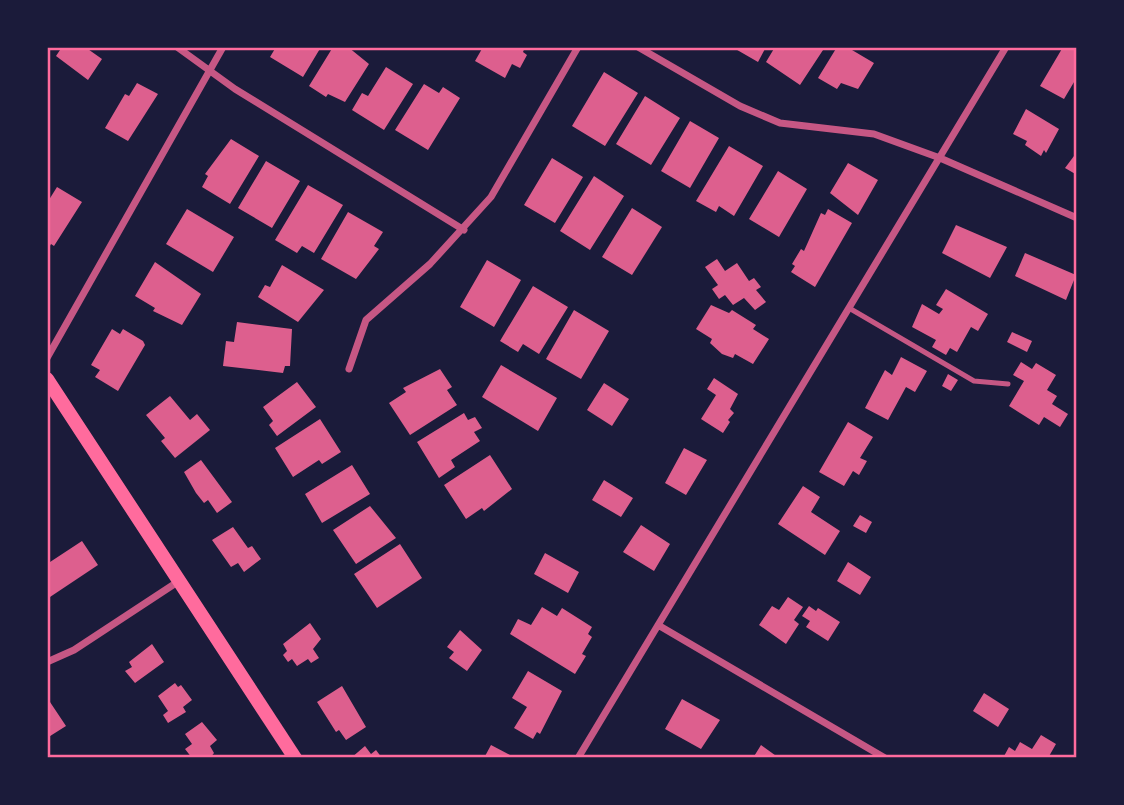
<svg xmlns="http://www.w3.org/2000/svg" width="1124" height="805" viewBox="0 0 1124 805" font-family="'DM Sans',sans-serif">
<style>
.building{fill:#dd5f8e}
.lines{fill:none;stroke-linecap:round;stroke-linejoin:round}
.service{stroke:#c65784;stroke-width:5}
.minor{stroke:#c65784;stroke-width:7}
.secondary{stroke:#ff6b9d;stroke-width:14}
.neatline{fill:none;stroke:#ff6b9d;stroke-width:2.5}
</style>
<rect width="100%" height="100%" fill="#1b1b3a"/>
<!-- building -->
<path class="building" d="M62 47H85L102 59 88 80 56 56Z
M276 47H321L303 77 270 57Z
M333 47H348L369 64 345 102 328 94 326 97 309 86Z
M483 47H525L523 52 527 55 520 68 512 64 505 78 475 61Z
M732 47H766L758 62Z
M775 47H825L800 85 766 62Z
M837 47H854L852 50 874 63 858 89 841 83 837 89 818 78Z
M1063 47H1077V77L1064 99 1040 86Z
M386 67 413 84 384 130 352 110 362 93 368 96Z
M604 72 638 93 605 146 572 126Z
M137 83 158 94 128 141 105 128 125 94 129 96Z
M424 84 439 93 443 87 460 98 428 150 395 130Z
M645 96 680 118 651 165 616 144Z
M1026 109 1059 129 1046 153 1044 150 1041 156 1025 145 1027 141 1013 134Z
M690 121 719 138 690 188 661 171Z
M231 139 259 156 230 204 202 187 208 176 205 174Z
M729 146 763 166 734 216 719 206 716 212 696 201Z
M1077 152V175L1065 168Z
M552 158 583 177 555 223 524 205Z
M266 161 300 181 272 228 238 208Z
M848 163 878 180 858 215 830 193Z
M778 171 807 189 779 237 749 219Z
M594 176 624 196 590 250 560 231Z
M308 185 343 205 314 253 302 246 297 253 275 240Z
M57 187 82 202 54 246 51 244 47 251V203Z
M632 208 662 227 632 275 602 257Z
M187 209 234 237 213 272 166 244Z
M828 209 852 223 815 287 791 272 795 266 792 264 801 249 804 251 821 213 825 215Z
M348 212 383 232 374 246 379 249 356 279 321 259Z
M956 225 1007 247 990 278 942 253Z
M1025 253 1076 275 1066 300 1015 276Z
M717 259 725 271 737 263 749 281 754 278 761 287 756 290 766 302 755 310 744 298 733 305 725 295 719 299 712 289 718 285 705 267Z
M487 260 521 280 494 327 460 307Z
M155 262 201 294 182 325 153 311 155 308 135 296Z
M282 265 324 290 298 322 258 297 265 285 270 287Z
M533 286 568 307 539 354 523 344 518 352 500 341Z
M946 289 988 314 978 331 971 327 957 352 950 348 946 355 932 347 936 340 912 327 922 304 939 314 943 309 936 305Z
M711 305 729 313 732 310 756 325 753 329 769 339 753 364 735 354 733 358 722 354 710 343 712 339 696 329Z
M574 310 609 331 581 379 546 359Z
M237 322 292 329 290 366H285L283 373 223 366 226 341 234 342Z
M112 329 120 334 123 329 143 341 145 345 118 391 95 377 100 370 91 365Z
M1012 332 1032 341 1027 352 1007 342Z
M901 357 927 371 915 392 906 387 888 420 865 408 885 370 892 375Z
M1021 362 1032 369 1036 363 1056 375 1047 390 1057 396 1052 404 1068 414 1060 427 1044 417 1039 425 1009 406 1024 381 1013 375Z
M501 365 557 398 538 431 482 397Z
M440 369 452 387 447 390 457 405 410 435 389 403 406 392 403 388Z
M948 374 958 380 951 391 942 386Z
M714 378 738 394 730 409 734 413 728 420 730 422 723 433 701 419 716 395 707 389Z
M297 382 316 407 277 436 269 425 273 421 263 407Z
M604 383 629 399 612 426 587 410Z
M170 396 190 420 197 414 210 430 175 458 161 441 165 438 146 415Z
M464 413 468 420 475 417 482 428 474 432 480 441 451 460 455 467 439 478 417 442Z
M320 419 341 452 322 464 319 460 293 477 275 448Z
M848 422 873 437 860 458 867 461 859 475 853 471 844 486 819 472Z
M684 448 707 460 686 495 665 483Z
M490 455 512 489 484 511 482 508 466 519 444 485Z
M201 460 232 502 217 513 208 500 204 503 196 493 184 472Z
M352 465 370 494 322 523 305 494Z
M604 480 633 498 621 517 592 500Z
M803 486 820 497 811 512 840 531 825 555 778 524Z
M370 506 396 538 356 564 333 530Z
M860 515 872 522 866 533 853 526Z
M641 525 670 544 654 571 623 552Z
M233 527 248 548 252 546 261 559 244 572 238 563 231 567 212 540Z
M82 541 98 565 47 599V564Z
M400 544 422 578 377 608 354 574Z
M545 553 579 572 568 593 534 574Z
M848 562 871 577 860 595 837 581Z
M788 597 803 607 794 620 799 624 786 644 759 625 772 606 779 610Z
M809 606 816 611 818 608 840 622 828 641 806 627 810 621 802 616Z
M542 607 557 616 562 608 592 627 588 634 592 637 582 654 586 656 575 674 510 634 518 619 531 625Z
M310 623 321 639 313 649 319 658 311 663 308 659 297 666 292 659 288 662 283 655 287 651 283 644Z
M460 630 482 650 467 671 449 658 454 652 447 647Z
M152 644 164 662 135 683 125 671 132 667 129 662Z
M528 671 562 691 540 734 537 732 533 739 514 728 527 707 512 698Z
M175 683 178 687 181 685 192 700 183 707 186 712 168 723 163 715 168 711 158 696Z
M342 686 366 727 346 740 339 730 336 732 317 702Z
M984 693 1009 709 998 727 973 711Z
M682 699 720 720 701 749 665 729Z
M50 702 66 726 47 738V704Z
M202 722 217 740 210 746 214 753 210 758H192L185 749 192 744 185 734Z
M1041 735 1056 744 1048 758H1003L1009 747 1015 751 1020 742 1032 749Z
M491 745 510 755 508 758H484Z
M761 745 779 758H753Z
M365 746 371 754 376 750 382 758H351Z"/>
<g class="lines">
<!-- service -->
<path class="service" d="M849 308 974 381 1008 384"/>
<!-- minor -->
<path class="minor" d="M177 47 235 89 464 230
M638 47 740 106 780 123 874 134 940 158 1077 218
M47 358 223 47
M349 369 366 320 430 264 491 197 578 47
M658 625 885 758
M47 662 74 650 179 581
M578 758 1006 47"/>
<!-- secondary -->
<path class="secondary" d="M47 379 295 758"/>
</g>
<!-- border -->
<rect width="1124" height="805" fill="none" stroke="#1b1b3a" stroke-width="98"/>
<rect x="49" y="49" width="1026" height="707" class="neatline"/>
</svg>
